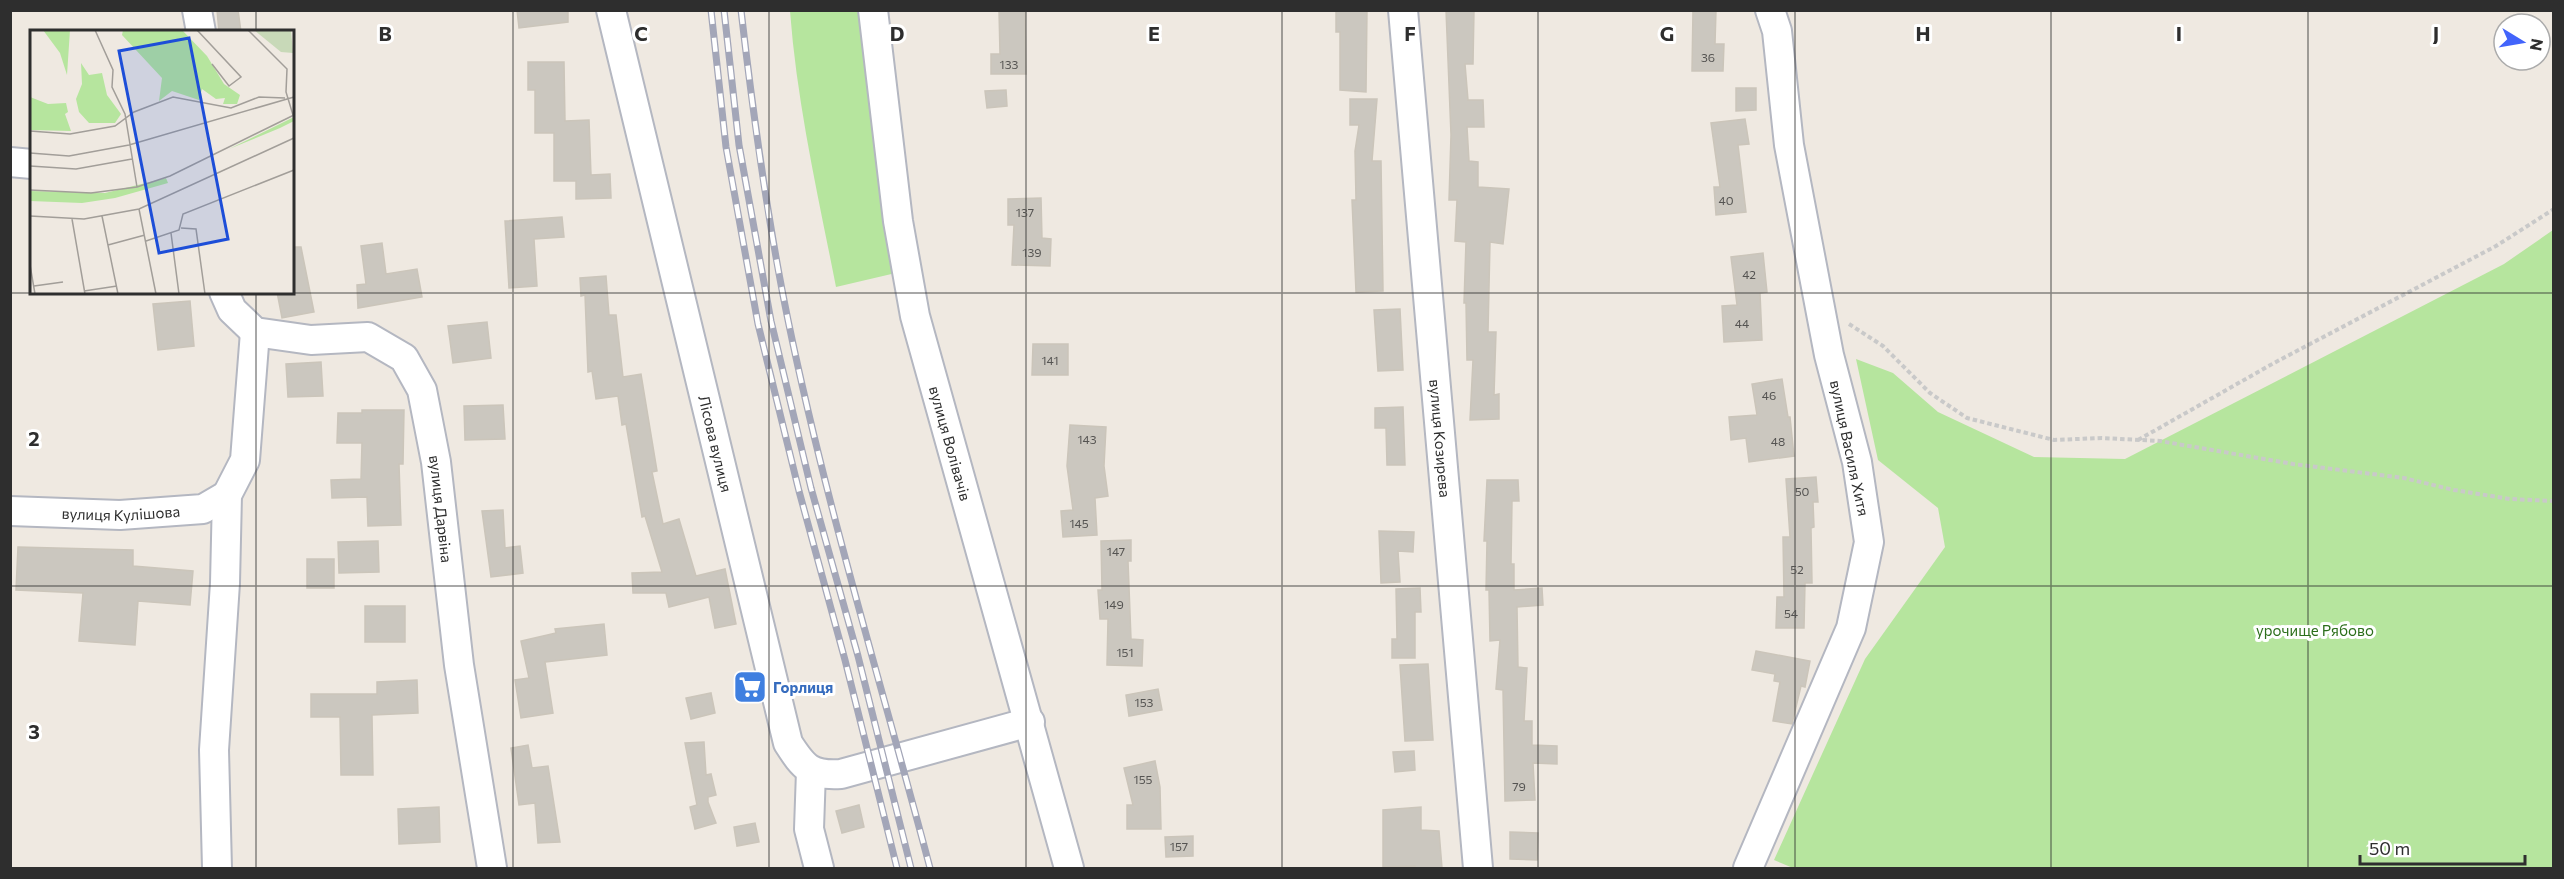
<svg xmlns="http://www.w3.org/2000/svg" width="2564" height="879" viewBox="0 0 2564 879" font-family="Commissioner,sans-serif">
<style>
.green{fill:#b6e59e}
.building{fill:#cbc7bf;stroke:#cbc5ba;stroke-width:1.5}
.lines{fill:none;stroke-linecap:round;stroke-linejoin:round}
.minor-casing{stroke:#b4b7c1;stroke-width:32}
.path{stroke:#c9c9c9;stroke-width:4;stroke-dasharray:4.5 3;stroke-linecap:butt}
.minor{stroke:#fff;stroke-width:28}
.rail-casing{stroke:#a3a6b8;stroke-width:7}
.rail{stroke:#fff;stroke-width:4.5;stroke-dasharray:14;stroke-linecap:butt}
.grid{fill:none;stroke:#2e2e2e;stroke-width:1.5;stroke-opacity:0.55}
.labels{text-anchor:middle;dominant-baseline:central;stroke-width:6;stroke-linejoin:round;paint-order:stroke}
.number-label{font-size:12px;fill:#555452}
.street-label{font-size:15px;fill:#2e2e2e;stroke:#fff}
.park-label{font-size:15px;fill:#2c6e1b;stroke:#fff}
.shop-label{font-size:15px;font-weight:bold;fill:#366cbe;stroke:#fff;text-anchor:start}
.inset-road{fill:none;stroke:#a29e99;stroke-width:1.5}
.view{fill:#1d4ed8;fill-opacity:0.15;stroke:#1d4ed8;stroke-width:3}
.inset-edge{fill:none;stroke:#2e2e2e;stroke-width:3}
.grid-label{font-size:20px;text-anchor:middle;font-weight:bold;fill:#2e2e2e;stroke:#fff;stroke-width:6;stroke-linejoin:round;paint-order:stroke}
</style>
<rect width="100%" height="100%" fill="#efe9e1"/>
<!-- green -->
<path class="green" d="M790 11H866L900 272 836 287C818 195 797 104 790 11Z
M2553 230V868H1793L1774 860 1865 659 1945 547 1938 508 1878 460 1856 359 1893 373 1938 412 2034 457 2125 459 2504 264Z"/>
<!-- building -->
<path class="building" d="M217 10H238L241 32H219Z
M517 10H568V22L519 28Z
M999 10H1025L1026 74H991V54H1000Z
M1336 10H1367L1366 92 1340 90V32H1336Z
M1446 10H1474L1473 64H1465L1468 100H1483L1484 127H1467L1469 161 1478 162V187L1509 189 1503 244 1490 242 1488 332H1496L1494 395 1499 394V419L1470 420 1473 360H1467L1466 303H1464L1466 242 1455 241 1457 200H1449L1451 135Z
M1693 10H1716L1715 44H1724L1723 71H1692Z
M528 62H564L565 121 589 120 591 175 610 174 611 198 576 199V181H554V133H535V90H528Z
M1736 88H1756V110L1736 111Z
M1006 90 1007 106 987 108 985 91Z
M1350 99H1377L1372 161H1381L1383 291 1356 292 1352 200H1356L1355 151 1359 125H1350Z
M1745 119 1749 144 1738 145 1746 212 1716 215 1714 187H1720L1711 123Z
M1041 198 1042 238 1051 239 1050 266 1012 265 1014 225H1008V199Z
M562 217 564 237 534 239 537 286 509 288 505 221Z
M382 243 386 274 417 269 422 297 358 308 357 285 366 284 361 246Z
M292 247H301L314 312 282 318 277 292H292Z
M1763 253 1767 292 1760 293 1762 340 1724 342 1722 306 1737 305 1731 257Z
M606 276 609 315H616L623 377 641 374 657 471 652 472 663 524 679 519 696 576 725 569 736 624 715 628 709 597 669 607 666 593H633L632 573 662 572 645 516 642 517 626 424 622 425 618 396 596 399 592 371 588 372 585 295 581 296 580 278Z
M190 301 194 346 158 350 153 304Z
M1400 309 1403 370 1378 371 1374 310Z
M487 322 491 358 453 363 448 326Z
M1033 344H1068V375H1032Z
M321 362 323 396 288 397 286 364Z
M1782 379 1788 417H1790L1794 456 1749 462 1746 438 1731 440 1729 417 1757 415 1752 384Z
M503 405 505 439 465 440 464 406Z
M1403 407 1405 465H1387L1386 428H1375V408Z
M362 410H404L403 464H399L401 525 368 526 367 497 332 498 331 480 361 479 362 443H337L338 413H362Z
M1070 425 1106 427 1104 466 1108 496 1095 498 1097 535 1063 537 1061 511 1073 510 1067 466Z
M1816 477 1818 502H1813L1814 527 1811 528 1812 583H1805L1804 628H1776L1777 597H1784L1783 537H1790L1786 479Z
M1487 480H1518L1519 501H1512L1511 564H1514V590L1542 588 1543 605 1517 607 1518 667 1527 668 1524 721H1532V745L1557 746V764L1533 763 1535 800 1505 801 1503 690 1496 689 1500 640 1490 641 1489 590H1486L1487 541H1484Z
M503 510 505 548 520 546 523 573 491 577 482 511Z
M1379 531 1414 532 1413 552 1398 551 1400 582 1381 583Z
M1131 540V561H1128L1131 639 1143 640 1142 666 1107 665 1108 619H1100L1098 590H1102L1101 541Z
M378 541 379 572 339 573 338 542Z
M18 547 133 550V566L193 571 190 605 138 601 135 645 79 641 83 593 16 590Z
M307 559H334V588H307Z
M1420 588 1421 612H1415V658H1392V639H1397L1396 589Z
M365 606H405V642H365Z
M604 624 607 655 545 662 553 713 521 718 515 680 529 678 521 641 556 633 555 629Z
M1756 651 1810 661 1805 687 1801 686 1792 724 1773 721 1780 682 1774 681 1775 674 1752 670Z
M1428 664 1433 740 1405 741 1400 665Z
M417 680 418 713 372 715 373 775H341L340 717H311V694H377V682Z
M1158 689 1162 710 1129 716 1126 695Z
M711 693 715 713 691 719 686 698Z
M704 742 706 775 711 774 716 795 708 797V802L716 823 695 829 690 807 697 805 685 743Z
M528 745 532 768 548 766 560 842 538 843 535 803 519 805 511 748Z
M1414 751 1415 770 1395 772 1393 752Z
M1155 761 1160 787 1161 829H1127V805H1133L1124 768Z
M859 805 864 827 842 833 836 811Z
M439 807 440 842 399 844 398 809Z
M1421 807V830L1439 831 1442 868H1415V866L1383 867V810Z
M755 823 759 842 737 846 734 827Z
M1510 832 1538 833 1537 860 1510 859Z
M1193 836V856L1166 857 1165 837Z"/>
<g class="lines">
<defs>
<g id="minor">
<path d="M197 10 201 32"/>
<path id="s1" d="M611 10 788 743C804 768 811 776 841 774L1030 722"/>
<path id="s2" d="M873 10 898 221 915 316 1069 868"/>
<path id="s3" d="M1403 10 1478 868"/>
<path d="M10 162 32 164"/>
<path id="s4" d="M224 292 232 310 255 332 311 340 368 337 404 358 422 390 436 462 459 665 492 868"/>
<path id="s5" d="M10 511 120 515 203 509 227 495"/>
<path d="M811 771 809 829 819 868"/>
<path d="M217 868 214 750 225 583 227 495 245 460 255 332"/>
<path d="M1748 868 1851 628 1869 542 1857 462 1829 355 1789 145 1777 31 1770 10"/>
</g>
</defs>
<!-- minor casing -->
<use href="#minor" class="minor-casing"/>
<!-- path -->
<path class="path" d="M1849 324 1883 346 1930 393 1967 418 2054 440 2102 438 2160 441 2293 464 2404 478 2454 490 2510 499 2554 501
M2138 440 2274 363 2496 246 2554 209"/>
<!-- minor -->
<use href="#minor" class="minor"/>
<defs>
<path id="rail" d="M711 10 726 147 758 324 799 491 845 660 897 868
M724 10 739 145 771 321 811 488 858 656 911 868
M741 10C753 114 767 218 788 320 826 505 882 686 930 868"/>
</defs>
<!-- rail casing -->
<use href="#rail" class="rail-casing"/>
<!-- rail -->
<use href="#rail" class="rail"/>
</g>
<!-- grid -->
<path class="grid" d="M256 10V32M513 10V868M769 10V868M1026 10V868M1282 10V868M1538 10V868M1795 10V868M2051 10V868M2308 10V868M256 292V868M10 293H2554M10 586H2554"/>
<!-- icons -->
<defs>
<symbol id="supermarket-square" viewBox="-11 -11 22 22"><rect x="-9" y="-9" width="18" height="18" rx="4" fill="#3f7fe0" stroke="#fff"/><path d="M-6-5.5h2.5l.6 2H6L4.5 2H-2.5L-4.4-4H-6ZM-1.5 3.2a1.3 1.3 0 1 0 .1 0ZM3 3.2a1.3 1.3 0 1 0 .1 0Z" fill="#fff"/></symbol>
</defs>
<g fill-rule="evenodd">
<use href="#supermarket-square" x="731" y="668" width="38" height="38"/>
</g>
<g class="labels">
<!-- number labels -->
<g class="number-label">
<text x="1708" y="57">36</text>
<text x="1009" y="64">133</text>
<text x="1726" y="200">40</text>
<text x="1025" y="212">137</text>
<text x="1032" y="252">139</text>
<text x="1749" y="274">42</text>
<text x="1742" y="323">44</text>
<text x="1050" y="360">141</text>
<text x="1769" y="395">46</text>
<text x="1087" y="439">143</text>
<text x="1778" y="441">48</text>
<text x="1802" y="491">50</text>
<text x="1079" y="523">145</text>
<text x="1116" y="551">147</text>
<text x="1797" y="569">52</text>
<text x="1114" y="604">149</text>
<text x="1791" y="613">54</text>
<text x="1125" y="652">151</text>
<text x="1144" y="702">153</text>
<text x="1143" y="779">155</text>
<text x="1519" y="786">79</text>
<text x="1179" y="846">157</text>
</g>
<!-- street labels -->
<g class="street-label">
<text stroke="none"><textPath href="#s3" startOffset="430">вулиця Козирева</textPath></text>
<text stroke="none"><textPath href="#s1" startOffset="446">Лісова вулиця</textPath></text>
<text stroke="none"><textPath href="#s2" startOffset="441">вулиця Волівачів</textPath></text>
<text transform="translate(1850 448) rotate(78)">вулиця Василя Хитя</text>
<text stroke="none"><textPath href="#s4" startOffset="364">вулиця Дарвіна</textPath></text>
<text stroke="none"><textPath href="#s5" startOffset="111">вулиця Кулішова</textPath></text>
</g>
<!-- park labels -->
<g class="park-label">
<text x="2315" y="630">урочище Рябово</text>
</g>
<!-- shop labels -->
<g class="shop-label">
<text x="773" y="687">Горлиця</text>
</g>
</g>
<!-- overview -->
<g transform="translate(30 30)">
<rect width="264" height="264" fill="#efe9e1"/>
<path d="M13 0H40L37 45 30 23ZM93 0H152L177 26 194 54 210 65 207 74H193L195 68 186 69 172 59 169 70 142 61 129 71 132 48 92 5ZM51 33 59 45 72 43 77 65 91 84 85 93H59L49 82 46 69 52 54ZM0 67 18 74 36 73 38 82 35 84 41 101 0 100ZM264 87V91L250 98 199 119ZM136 148 138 153 85 168 52 173 0 171V161L75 163Z" fill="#b6e59e"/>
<path d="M224 0H261L263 23 251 22Z" fill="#c8d9b8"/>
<path class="inset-road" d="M65 0 83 40 82 57 95 84 107 157M167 0 211 47 199 56 182 34M218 0 257 39 256 62 263 85M0 101 40 104 85 96 104 82 143 67 201 78 229 67 255 68M0 123 39 126 99 115 264 67M0 136 46 139 102 129M0 160 61 163 107 157 140 146 264 85M109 179 126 264M0 186 54 189 109 179 264 108M72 186 88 264M42 189 55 264M151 198 166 199 175 264M0 201V223M141 203 149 264M116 211 149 200 153 184 264 140M78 215 115 205M0 235 5 264M4 256 33 252M54 261 87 256"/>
<path class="view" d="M159 8 198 209 129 223 89 21Z"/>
<rect width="264" height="264" class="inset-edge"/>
</g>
<g class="grid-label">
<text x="385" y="41">B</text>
<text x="641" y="41">C</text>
<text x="897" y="41">D</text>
<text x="1154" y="41">E</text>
<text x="1410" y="41">F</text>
<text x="1667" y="41">G</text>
<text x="1923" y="41">H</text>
<text x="2179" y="41">I</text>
<text x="2436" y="41">J</text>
<text x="34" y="446">2</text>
<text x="34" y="739">3</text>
</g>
<!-- border -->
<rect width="2564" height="879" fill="none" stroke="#2e2e2e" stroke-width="24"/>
<!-- north arrow -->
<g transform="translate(2522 42) rotate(101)"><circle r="28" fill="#ffffff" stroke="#ababab" stroke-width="1.5"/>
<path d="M0-4.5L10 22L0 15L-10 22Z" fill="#4264fb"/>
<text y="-9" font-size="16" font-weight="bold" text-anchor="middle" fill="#2e2e2e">N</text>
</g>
<!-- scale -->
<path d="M2360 855v9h165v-9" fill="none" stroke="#2e2e2e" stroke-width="3"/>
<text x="2369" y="855" font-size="18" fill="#2e2e2e" stroke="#ffffff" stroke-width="4.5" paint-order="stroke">50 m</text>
</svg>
